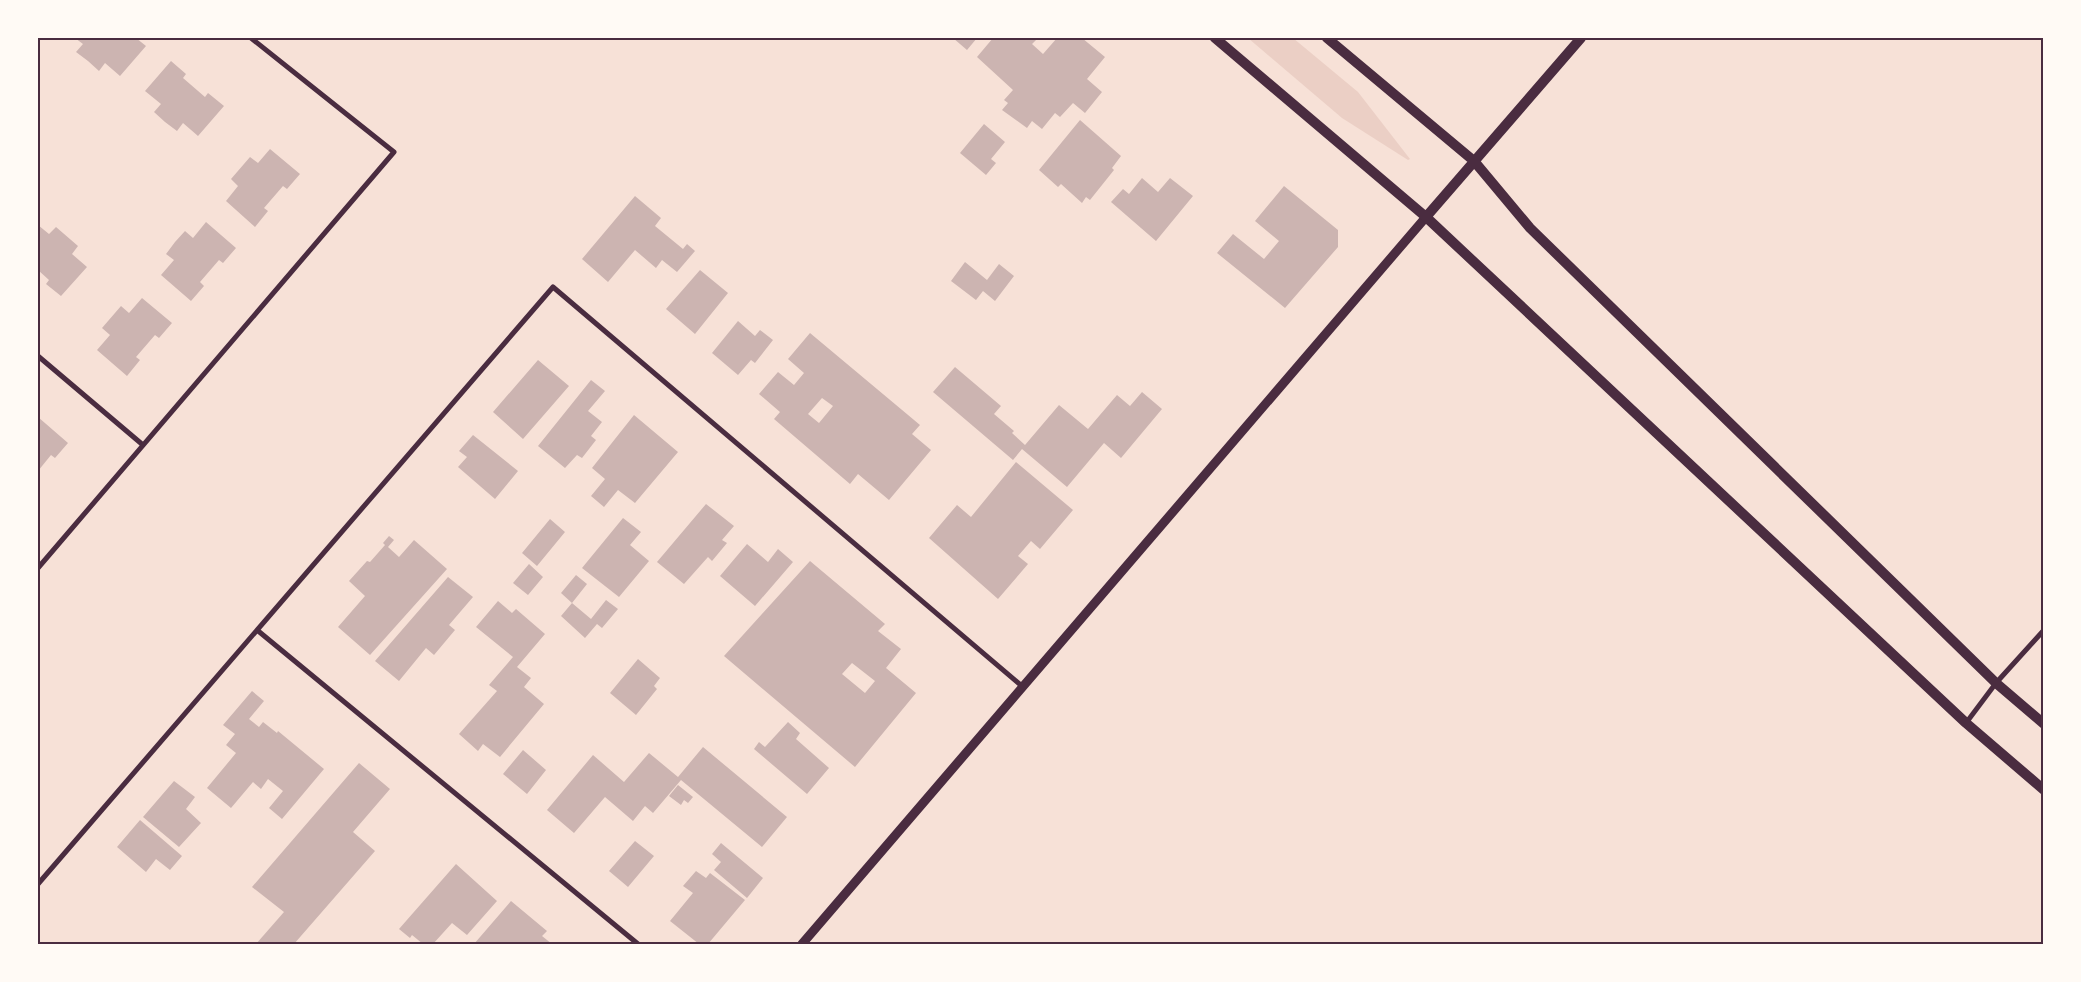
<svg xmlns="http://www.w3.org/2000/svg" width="2081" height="982" viewBox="0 0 2081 982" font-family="'DejaVu Sans',sans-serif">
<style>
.green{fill:#ebcfc5}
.building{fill:#ccb4b1;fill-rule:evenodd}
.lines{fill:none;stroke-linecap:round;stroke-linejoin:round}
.minor{stroke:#4a2c40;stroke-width:5}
.tertiary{stroke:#4a2c40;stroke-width:9}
.secondary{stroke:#4a2c40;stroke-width:10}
.neatline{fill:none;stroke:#4a2c40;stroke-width:2}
</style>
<rect width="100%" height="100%" fill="#f7e1d7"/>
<!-- green -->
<path class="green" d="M1248 38H1293L1358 92 1410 159 1408 160 1342 118Z"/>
<!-- building -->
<path class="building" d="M75 38H136L146 46 120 76 105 63 99 71 88 61 76 52 83 44Z
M953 38H977L967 50Z
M993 38H1038L1032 44 1043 54 1057 38H1082L1105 57 1087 79 1102 92 1085 113 1073 103 1060 117 1055 113 1042 129 1032 121 1027 128 1002 110 1008 103 1004 100 1013 90 977 57Z
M171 61 186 74 183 78 205 97 208 93 224 106 198 136 183 123 177 131 165 122 154 112 161 104 145 91Z
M1080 120 1121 156 1112 168 1114 170 1090 200 1086 197 1082 203 1061 184 1058 187 1039 170Z
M984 124 1005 142 991 159 996 163 986 175 960 153Z
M270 149 300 174 287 189 283 186 264 208 268 211 255 227 226 201 238 186 231 179 250 157 258 163Z
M1142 178 1158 192 1170 178 1193 196 1156 241 1111 202 1123 189 1129 194Z
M1284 186 1338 230V247L1285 308 1217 253 1233 234 1264 259 1279 241 1255 221Z
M635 196 661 218 655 226 683 249 687 244 695 251 677 272 662 260 656 268 635 250 608 282 582 259Z
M206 222 236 248 223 263 219 260 200 282 204 286 191 301 161 275 174 260 166 254 175 242 185 231 193 238Z
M38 225 49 234 56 227 78 246 72 254 87 267 61 296 46 284 49 280 38 270Z
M965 262 987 280 999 264 1014 276 995 301 983 291 976 300 951 281Z
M700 270 728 293 695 334 666 309Z
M142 298 172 323 159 338 155 335 136 357 140 360 127 376 97 350 110 335 102 328 121 306 129 313Z
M738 321 755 336 760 330 773 340 755 363 751 360 738 375 712 353Z
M810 333 920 425 912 434 931 450 889 500 858 474 850 484 774 419 780 412 759 394 778 372 794 385 804 373 788 359ZM822 398 833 406 819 423 808 414Z
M538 360 569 386 523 439 493 412Z
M955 367 1001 406 994 414 1014 431 1012 433 1025 445 1059 405 1088 429 1117 395 1130 406 1142 392 1162 409 1121 458 1104 443 1067 487 1022 449 1013 460 933 392Z
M591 380 605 391 588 411 602 422 591 436 596 440 582 458 577 455 565 468 538 446Z
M634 415 678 452 635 503 618 490 604 507 591 496 605 479 592 468Z
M38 417 68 443 55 458 51 455 38 471Z
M473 435 518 471 495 499 458 467 467 457 459 451Z
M1016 462 1073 510 1040 549 1031 541 1018 556 1028 564 998 599 929 538 957 505 971 517Z
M706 504 734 526 722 540 727 543 712 561 708 557 684 584 657 562Z
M623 518 641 532 630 545 649 561 619 597 582 568Z
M550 519 565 532 537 566 522 553Z
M389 536 394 540 388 547 399 557 414 540 447 569 370 655 338 627 365 596 349 581 367 561 370 562 385 545 383 543Z
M747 544 768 562 778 549 793 562 755 606 720 576Z
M810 561 885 624 878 631 901 649 886 668 916 693 855 767 724 656ZM852 663 875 681 865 693 842 674Z
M529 564 543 577 528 595 513 583Z
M576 575 587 584 572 603 561 593Z
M448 577 473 597 449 625 455 630 434 655 426 648 399 681 375 661Z
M606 600 618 609 602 628 597 624 585 638 561 616 572 603 591 619Z
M498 601 512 613 516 609 545 634 517 667 531 678 524 687 544 704 500 757 483 744 478 751 459 734 497 691 489 685 513 657 476 627Z
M638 659 660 678 654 686 657 689 636 715 610 693Z
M252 691 264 701 249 719 259 727 263 722 277 733 278 731 324 769 282 819 269 808 283 791 268 779 261 789 253 782 231 808 207 788 236 753 226 745 235 734 223 725Z
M788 722 800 733 796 739 829 768 807 794 754 749 759 742 765 747Z
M703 747 787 817 762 847 681 780 653 813 645 806 633 821 605 797 574 833 547 810 593 755 624 782 649 753 678 777Z
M523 750 546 770 527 794 503 774Z
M359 763 390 789 353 832 375 851 294 944H256L284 912 252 887Z
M174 781 195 797 186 809 201 823 179 847 143 817Z
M678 785 693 797 688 803 684 800 681 805 669 796Z
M140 820 182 856 170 870 156 859 146 872 117 847Z
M635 841 654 856 628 887 609 871Z
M721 843 763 878 747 898 714 870 721 862 712 854Z
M456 864 497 901 467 935 452 923 433 944H423L412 935 410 938 399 929Z
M696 871 706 878 710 873 745 900 708 944H699L670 921 693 893 683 886Z
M511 901 547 931 542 936 552 944H474Z"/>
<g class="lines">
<!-- minor -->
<path class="minor" d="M38 356 143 445
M38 568 394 152 251 38
M257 630 638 944
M1966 723 1996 683 2044 630
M38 884 553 287 1023 687"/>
<!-- tertiary -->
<path class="tertiary" d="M802 944 1426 217"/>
<!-- secondary -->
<path class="secondary" d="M1215 38 1426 217 1966 723 2044 790
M1327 38 1474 161 1530 228 1996 683 2044 724
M1426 217 1581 38"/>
</g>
<!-- border -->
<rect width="2081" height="982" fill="none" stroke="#fffaf5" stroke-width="78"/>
<rect x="39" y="39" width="2003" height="904" class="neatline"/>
</svg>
